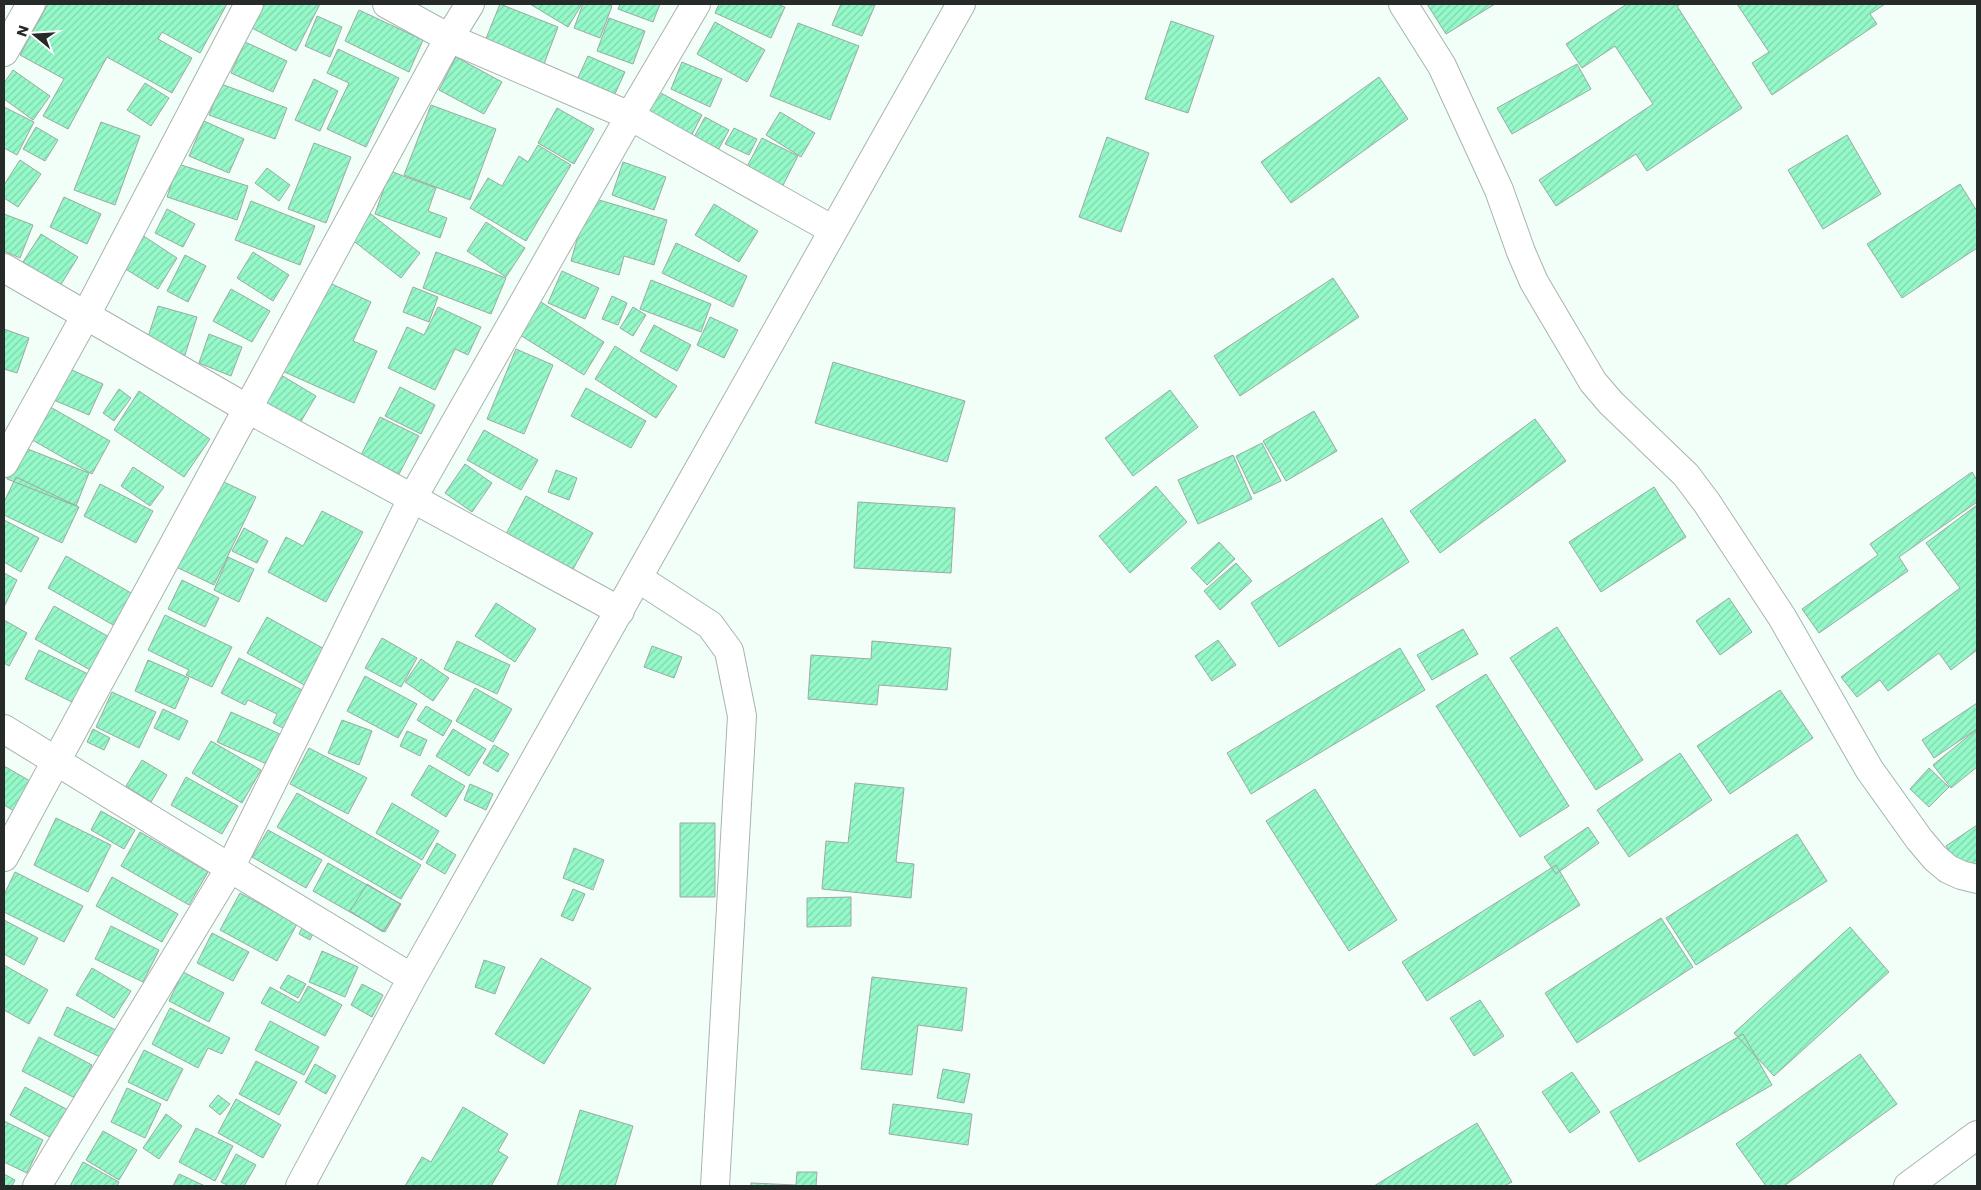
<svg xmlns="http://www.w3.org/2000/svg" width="1981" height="1190" viewBox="0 0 1981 1190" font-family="Poppins,sans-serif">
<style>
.building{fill:url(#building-hatch);stroke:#9da9a3}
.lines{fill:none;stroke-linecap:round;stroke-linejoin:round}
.minor-casing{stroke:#a8b4ad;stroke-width:30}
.minor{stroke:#fff;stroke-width:28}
</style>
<defs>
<pattern id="building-hatch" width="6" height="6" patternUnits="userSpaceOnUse" patternTransform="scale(1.25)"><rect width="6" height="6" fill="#94f8c8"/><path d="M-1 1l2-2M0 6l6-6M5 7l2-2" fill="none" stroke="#7fd5ac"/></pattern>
</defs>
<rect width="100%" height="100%" fill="#f2fff8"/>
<!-- building -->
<path class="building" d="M48 4H227L200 53 162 32 158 39 192 58 172 93 107 57 68 129 43 116 64 79 20 55Z
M262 4H320L296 51 250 27Z
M500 4 558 27 544 64 485 41Z
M530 4H582L568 27Z
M583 4H607L612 6 600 38 574 28Z
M620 4H660L653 22 618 9Z
M719 4H777L785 7 771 38 715 13Z
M841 4 875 5 862 36 832 25Z
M1427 4H1495L1446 34Z
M1627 4H1681L1677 6 1742 108 1647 171 1636 154 1556 206 1539 180 1653 104 1615 46 1582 68 1566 44Z
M1737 4 1816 5 1885 4 1870 14 1877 24 1772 95 1752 63 1769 52Z
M359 10 423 40 409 72 345 41Z
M317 16 342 27 330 57 305 46Z
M609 18 645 31 633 64 597 51Z
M1171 21 1214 36 1188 113 1145 99Z
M715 22 765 50 747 82 697 54Z
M798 23 859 46 830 120 770 96Z
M245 42 287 61 273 92 231 73Z
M338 49 399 78 366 147 327 129 349 83 327 73Z
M588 56 625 72 613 98 576 82Z
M456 57 502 82 484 114 439 90Z
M682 62 722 79 710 107 671 89Z
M1577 64 1591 89 1512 134 1497 108Z
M13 70 50 96 33 120 4 99V83Z
M1379 77 1408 119 1291 203 1261 162Z
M314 79 338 91 320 131 295 120Z
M145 83 169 98 151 126 127 110Z
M221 84 287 108 275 139 209 115Z
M657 91 702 115 687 144 642 121Z
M431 105 496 129 470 200 404 175Z
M4 107 34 122 17 155 4 148Z
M557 108 594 129 574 164 538 143Z
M780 112 815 133 801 157 766 135Z
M705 117 729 130 711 163 687 150Z
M204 121 244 139 229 173 189 156Z
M101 122 140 136 115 205 74 190Z
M36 127 58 140 45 161 23 149Z
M734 128 757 139 749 155 725 144Z
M1847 135 1881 194 1823 229 1788 170Z
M1107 137 1149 153 1121 232 1079 217Z
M762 138 798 156 778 195 742 176Z
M314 143 351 157 326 223 288 209Z
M538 145 571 165 526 241 470 208 488 178 502 186 519 156 528 162Z
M20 160 41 174 18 207 4 198V185Z
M623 162 666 177 654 210 612 195Z
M178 164 248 186 237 220 167 197Z
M267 168 290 185 279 201 255 183Z
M390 171 436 188 428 211 447 218 440 238 375 214Z
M1960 184 1977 211V248L1902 298 1867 244Z
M64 197 101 214 87 244 50 227Z
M589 197 667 220 654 265 624 256 619 275 571 261Z
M251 201 315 226 300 265 235 240Z
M714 204 758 231 739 262 695 235Z
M167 209 195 224 183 247 155 233Z
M366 210 420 253 401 278 346 235Z
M4 214 33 225 20 258 4 251Z
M486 222 525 248 506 277 467 251Z
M139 233 177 258 158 289 119 265Z
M41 234 78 257 60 286 23 262Z
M676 243 747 276 733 307 662 273Z
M253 252 289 275 273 301 237 278Z
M436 252 506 278 491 314 423 288Z
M185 255 206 266 188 302 167 291Z
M562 271 599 288 585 319 548 303Z
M1333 278 1359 317 1240 396 1214 356Z
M321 279 371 302 353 341 377 351 354 403 280 370Z
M651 280 711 304 701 332 640 309Z
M413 287 438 297 429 322 403 312Z
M231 289 270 311 252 342 213 321Z
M612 296 627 303 618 325 602 319Z
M541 302 604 342 584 375 520 335Z
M158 306 197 317 185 355 146 343Z
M438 307 481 327 468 355 455 349 435 390 388 368 407 327 424 335Z
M633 307 646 315 633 336 620 328Z
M710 317 738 330 724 358 697 345Z
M654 325 691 345 677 371 640 351Z
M4 329 29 338 17 373 4 369Z
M209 334 242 347 231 376 199 363Z
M615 346 677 386 656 418 595 379Z
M516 349 553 365 524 434 487 419Z
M833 362 965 401 947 462 815 423Z
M63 366 103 384 89 415 49 398Z
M276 372 316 396 300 423 260 399Z
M400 387 435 405 421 434 385 416Z
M586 388 646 421 631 448 571 416Z
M119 389 131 398 114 421 103 413Z
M1170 390 1198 427 1133 476 1105 438Z
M139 391 210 439 184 477 114 430Z
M45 404 110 441 92 474 27 437Z
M1314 411 1337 451 1286 481 1263 441Z
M380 417 419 436 399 474 361 455Z
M1535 419 1566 461 1440 553 1410 511Z
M484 430 538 460 521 490 467 460Z
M1262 443 1281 481 1254 494 1236 456Z
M20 446 89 473 76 506 7 479Z
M1233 455 1252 499 1198 524 1178 480Z
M465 464 492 483 472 512 445 493Z
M133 467 164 487 150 506 121 486Z
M556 470 577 478 569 500 548 492Z
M1972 472 1977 480V502L1899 557 1908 571 1819 633 1802 609 1878 555 1870 544Z
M16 477 79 507 62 543 4 515V502Z
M213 477 256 497 214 585 172 565Z
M100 484 153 511 136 543 84 516Z
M1156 486 1187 522 1130 573 1099 536Z
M1654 487 1686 537 1601 592 1569 542Z
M526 496 593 533 572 571 506 534Z
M858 502 955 508 951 573 854 568Z
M1977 505V650L1951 670 1939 653 1888 691 1880 680 1857 697 1841 677 1960 588 1926 543Z
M322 511 363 532 326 602 268 572 286 537 303 546Z
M1382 518 1409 562 1279 647 1251 603Z
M4 520 39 538 21 572 4 562Z
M244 528 268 541 257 563 232 551Z
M1219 542 1235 559 1207 585 1191 568Z
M66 556 133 594 115 626 48 588Z
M228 557 254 569 239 602 214 590Z
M1236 563 1252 581 1220 610 1204 591Z
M4 573 17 580 4 607Z
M182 580 219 598 205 627 168 609Z
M1729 598 1752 632 1720 655 1696 621Z
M496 603 536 629 515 662 475 636Z
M54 606 111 638 92 671 35 639Z
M165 615 232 647 212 687 186 675 189 670 148 650Z
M267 617 326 650 306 686 247 653Z
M4 620 27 633 9 666 4 663Z
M1557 627 1643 760 1596 790 1510 658Z
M1463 629 1478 654 1432 680 1417 655Z
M382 638 417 658 401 687 365 668Z
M1218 640 1236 665 1212 681 1195 656Z
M457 641 510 665 497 694 444 669Z
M872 641 951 648 947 690 879 685 877 705 808 699 811 655 871 659Z
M652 646 682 657 674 678 644 667Z
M1400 648 1425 690 1251 794 1227 753Z
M39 650 88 674 74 703 25 679Z
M239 658 312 695 293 733 273 723 277 714 248 700 245 705 221 693Z
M421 659 449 678 433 701 405 682Z
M148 660 189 678 175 709 135 691Z
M1486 674 1569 806 1520 837 1436 706Z
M365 676 417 704 398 738 347 711Z
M475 688 512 709 493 742 456 721Z
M1780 690 1813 738 1730 794 1697 746Z
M112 692 156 712 139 748 96 727Z
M1977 703V729L1934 758 1922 740Z
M426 706 452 721 443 736 417 720Z
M163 709 188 721 179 740 154 728Z
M231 712 282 735 269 765 217 742Z
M342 720 372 731 359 765 328 753Z
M93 729 110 738 104 750 87 742Z
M453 729 486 749 469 776 436 756Z
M1977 729V767L1951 788 1933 765Z
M407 731 427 740 420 756 400 746Z
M211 741 261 770 242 803 192 773Z
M494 745 509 754 498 772 483 763Z
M309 748 367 778 348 814 290 784Z
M1680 753 1712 800 1629 857 1597 810Z
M142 760 167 775 151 802 126 786Z
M429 765 465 786 446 817 411 795Z
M4 766 30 781 14 811 4 805Z
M1929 768 1949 787 1929 807 1910 789Z
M186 777 238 806 222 834 171 805Z
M855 783 904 788 896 862 914 864 911 898 822 889 826 841 848 843Z
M470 784 493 794 486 810 464 800Z
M1315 789 1397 920 1349 951 1266 821Z
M297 793 421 865 401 899 277 827Z
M392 803 439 831 422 860 376 833Z
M101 811 135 830 124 849 91 830Z
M56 818 111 845 88 892 34 865Z
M680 823H715V897H680Z
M1977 825V870L1966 877 1946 846Z
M1588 827 1599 843 1556 874 1544 857Z
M268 830 322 860 306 888 252 857Z
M140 832 208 872 189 905 121 866Z
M1797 834 1827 881 1696 965 1666 918Z
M437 843 456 855 445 874 426 863Z
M574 848 604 860 593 890 563 878Z
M328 863 401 904 385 932 313 891Z
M1556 865 1580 905 1427 1001 1402 962Z
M15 872 83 906 64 942 4 912V895Z
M112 877 178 914 162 942 96 906Z
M367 884 400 904 383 932 350 911Z
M573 889 585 894 573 921 561 916Z
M240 893 297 924 277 961 220 930Z
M851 897V926L807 927V898Z
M1661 918 1693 967 1577 1043 1545 993Z
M4 920 38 938 24 965 4 954Z
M304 924 315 929 310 940 299 934Z
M111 926 159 950 143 982 95 959Z
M1850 927 1889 972 1774 1076 1734 1033Z
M212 933 249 952 233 981 197 963Z
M322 951 358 967 345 997 309 982Z
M541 958 591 988 544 1064 495 1034Z
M484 960 505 967 495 994 475 987Z
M4 965 48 990 29 1024 4 1010Z
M92 968 131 991 114 1018 76 995Z
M183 972 224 993 209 1022 169 1001Z
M288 975 306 984 298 998 280 988Z
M872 977 967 988 962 1031 918 1025 912 1075 861 1069Z
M362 984 383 995 372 1017 351 1005Z
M308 986 342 1005 325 1036 261 1003 270 987 299 1003Z
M1480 1000 1504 1036 1474 1056 1450 1018Z
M67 1007 116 1030 102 1058 54 1035Z
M170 1008 230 1038 222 1054 208 1048 198 1068 152 1044Z
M270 1021 319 1047 304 1075 255 1050Z
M1743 1034 1772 1085 1639 1162 1610 1112Z
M39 1037 92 1065 75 1098 22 1071Z
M144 1050 183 1069 167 1101 128 1082Z
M1860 1054 1897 1104 1784 1186H1766L1736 1144Z
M256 1061 297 1082 279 1115 239 1094Z
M315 1064 336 1076 326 1094 305 1082Z
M943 1069 970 1074 964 1103 937 1098Z
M1572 1072 1600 1112 1570 1133 1542 1092Z
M25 1087 68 1110 53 1139 10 1115Z
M127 1088 161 1104 145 1138 111 1122Z
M218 1095 230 1104 220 1115 209 1106Z
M236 1099 281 1125 263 1158 218 1133Z
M893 1104 972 1114 968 1145 889 1134Z
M463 1107 508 1134 498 1151 508 1157 491 1186H405L422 1157 431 1162Z
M580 1110 633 1126 615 1186H557Z
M166 1114 182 1126 159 1159 143 1148Z
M4 1121 43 1140 27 1173 4 1162Z
M1477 1123 1512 1182 1504 1186H1374Z
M196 1128 233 1146 215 1181 179 1162Z
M103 1131 137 1150 119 1180 86 1160Z
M236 1154 256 1165 244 1186H229L221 1182Z
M83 1162 119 1182 117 1186H70Z
M797 1172H817L816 1186H823H751V1183L796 1185Z
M4 1174 15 1180 12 1186H4Z
M179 1174 205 1186H173Z"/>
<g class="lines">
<defs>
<path id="minor" d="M387 4 449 38 630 116 833 230
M1403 4 1442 66 1499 190 1521 252 1534 282 1593 382 1611 403 1686 475 1707 503 1782 617 1869 769 1919 839 1935 858 1948 869 1961 875 1977 879
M4 52 31 4
M4 268 248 409 620 611
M4 463 86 315 249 4
M638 578 710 625 729 651 742 716 715 1186
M4 729 230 868 412 978
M4 857 449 38 470 4
M37 1186 230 868 413 497 630 116 696 4
M300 1186 412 978 961 4
M1908 1186 1977 1135"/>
</defs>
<!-- minor casing -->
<use href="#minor" class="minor-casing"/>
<!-- minor -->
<use href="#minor" class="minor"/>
</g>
<!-- border -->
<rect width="1981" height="1190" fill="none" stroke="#262b29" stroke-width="10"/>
<!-- north arrow -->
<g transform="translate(35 35) rotate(288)" stroke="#ffffff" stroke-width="4" paint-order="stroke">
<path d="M0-4L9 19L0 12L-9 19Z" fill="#262b29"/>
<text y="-8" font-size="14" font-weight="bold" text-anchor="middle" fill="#262b29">N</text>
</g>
</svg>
